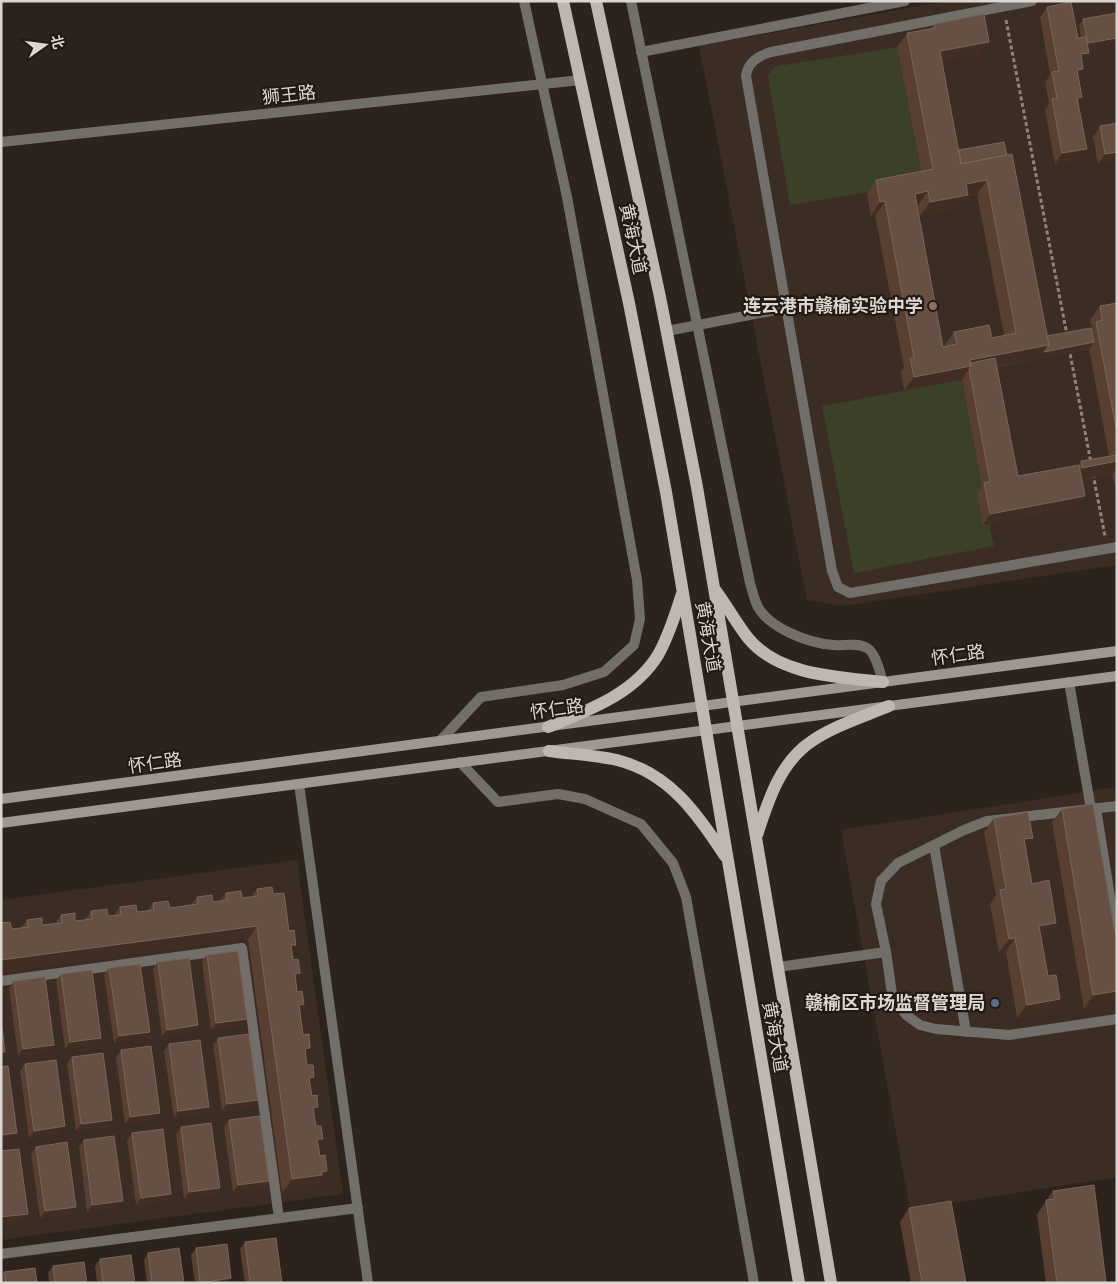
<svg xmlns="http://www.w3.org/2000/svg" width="1118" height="1284" viewBox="0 0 1118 1284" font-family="Jost,'Noto Sans SC',sans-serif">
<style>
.built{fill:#3b2c24}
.green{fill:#3b4129}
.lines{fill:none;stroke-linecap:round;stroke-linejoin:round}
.path{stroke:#8c847f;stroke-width:3;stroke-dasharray:4 2.5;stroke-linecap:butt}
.service{stroke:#726e6a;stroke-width:10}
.minor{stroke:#726e6a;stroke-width:10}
.secondary{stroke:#9e9891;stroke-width:10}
.primary{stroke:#c0b8b0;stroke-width:12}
.wall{fill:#583f31;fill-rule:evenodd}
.shaded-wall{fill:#412d22}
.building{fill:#665043;stroke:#796559;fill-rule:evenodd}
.education-dot{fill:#8d6e63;stroke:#231914;stroke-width:2}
.service-dot{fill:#5c6f8a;stroke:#231914;stroke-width:2}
.labels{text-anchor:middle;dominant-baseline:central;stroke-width:4.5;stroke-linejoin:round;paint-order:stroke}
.street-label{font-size:18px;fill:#ddd7d3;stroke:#231914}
.poi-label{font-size:18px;font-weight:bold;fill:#ddd7d3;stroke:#231914;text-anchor:end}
</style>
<rect width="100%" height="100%" fill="#2d231d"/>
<!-- built -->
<path class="built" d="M946 1H1117V565L843 606 807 600 699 46Z
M1117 787V1177L910 1210 841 830Z
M297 860 343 1194 1 1240V900Z"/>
<!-- green -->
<path class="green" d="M897 47 923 183 790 205 768 76 772 69 778 66Z
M962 380 983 492 977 494 983 524 989 523 994 546 854 573 822 406Z"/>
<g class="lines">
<!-- path -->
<path class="path" d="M1006 20 1067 335
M1069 348 1091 463
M1093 474 1105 536"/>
<!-- service -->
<path class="service" d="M1032 1 771 52C758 56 748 62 746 76L832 571 838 587 850 593 1117 547
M641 52 905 1
M667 331 786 308
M1069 682 1091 809
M1117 806 987 821 964 830 898 863 881 881 876 904 886 952 892 994 906 1015 920 1025 936 1029 1009 1035 1117 1019
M1096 808 1117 941
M934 845 966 1032
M778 967 886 952
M1 981 242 948 279 1218"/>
<!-- minor -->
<path class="minor" d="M631 1 750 583C752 590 754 598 757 605 768 628 808 643 833 645 843 646 857 642 867 648 876 653 880 673 883 682
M1 142 581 80
M440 741 481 697 563 685 604 672 634 645 640 619 637 580 567 197 524 1
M460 762 498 802 558 794 585 799 641 824 673 863 686 897 754 1283
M299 784 368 1283
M1 1254 358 1208"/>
<!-- secondary -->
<path class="secondary" d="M1 799 1117 651
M1 823 1117 676"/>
<!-- primary -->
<path class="primary" d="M563 1 629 303 666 492 799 1283
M596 1 660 297 697 487 831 1283
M716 591C727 606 737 624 748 638 779 676 839 677 883 682
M548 727C589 710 634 694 658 655 669 636 675 615 682 594
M549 751C571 754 595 755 617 760 669 773 697 813 725 856
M757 835C768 801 780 762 812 741 834 726 865 716 889 706"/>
</g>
<!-- wall -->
<path class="wall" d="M1047 7 1078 38H1081L1079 26 1083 19 1117 13V44L1088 49 1089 53 1082 62 1083 69 1078 76 1080 159 1055 164 1045 110 1049 103 1045 82 1050 75 1040 17Z
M934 24 980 55 942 62 959 150 1007 155 1047 336 1091 328 1092 327 1090 320 1100 306 1117 303V495L1112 474 1082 480 1078 507 983 525 977 494 982 487 962 380 904 390 901 372 904 367 875 215 871 216 867 193 876 180 921 171 897 47 907 33 931 29ZM977 194 1004 335 992 338 954 332 945 345V346L943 347 917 205H918L920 216 958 209 967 196ZM1089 349 1109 456 1081 461 1079 465 1018 476 997 367Z
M1117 123V161L1098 164 1093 137 1100 126Z
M1062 809 1115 1004 1084 1009 1052 822Z
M994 818 1033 838 1026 848 1032 884 1047 936 1041 937 1051 1012 1017 1018 1006 952 999 953 990 904 996 896 984 832Z
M257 889 273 894 289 931 296 945 292 951 293 960 300 973 296 980 297 992 304 1004 300 1011 306 1054 312 1096 318 1107 314 1114 316 1126 323 1139 318 1145 320 1156 327 1171 318 1185H315L313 1188 282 1193 248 939 21 928 27 920 42 925 55 924 61 915 75 921 85 920 91 911 108 916 114 915 120 907 137 912 147 911 153 903 170 908 191 905 197 897 213 902 220 901 226 893 242 898 251 897Z
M207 955 247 1019 242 1026 211 1030 202 962Z
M158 962 198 1025 193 1032 162 1036 153 969Z
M109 968 145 1038 114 1043 104 975Z
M61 974 101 1038 96 1045 65 1049 56 981Z
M14 981 54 1045 49 1052 18 1056 9 988Z
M218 1038 258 1100 253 1107 222 1111 213 1045Z
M169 1044 209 1107 205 1114 174 1118 164 1051Z
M121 1050 156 1120 125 1124 116 1057Z
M72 1057 107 1127 76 1131 67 1064Z
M25 1064 60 1133 29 1138 20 1071Z
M229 1120 269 1181 264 1188 233 1192 224 1127Z
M181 1127 220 1188 216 1195 184 1199 176 1134Z
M132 1133 167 1201 136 1205 127 1140Z
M84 1140 118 1207 87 1212 79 1147Z
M36 1147 71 1214 40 1218 31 1154Z
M1053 1191 1106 1283H1046L1037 1214Z
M909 1208 966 1283H911L900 1222Z
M245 1242 282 1283H245L240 1249Z
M196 1248 228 1283H195L191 1255Z
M148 1253 184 1283H147L144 1260Z
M100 1259 135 1283H97L95 1266Z
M53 1266 87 1283H49L48 1273Z
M4 1272 37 1283H1V1277Z"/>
<!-- shaded-wall -->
<path class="shaded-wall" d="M1117 38V44L1083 50 1088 43Z
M989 42 980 55 930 65 940 51Z
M1089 53 1082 63 1081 54Z
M1083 69 1076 79 1077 70Z
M1087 149 1080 159 1055 164 1062 153Z
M1117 152V161L1098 164 1105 154Z
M987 180 977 194 967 196 958 209 920 216 930 202 966 184Z
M928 191 918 205 905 207 915 194Z
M885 201 875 215 871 216 880 202Z
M1094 342 1089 349 969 372V369L962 380 904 390 914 377 970 360 1049 345Z
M1117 461V468L1112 474 1073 481 1082 468Z
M1085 496 1078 507 983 525 990 514Z
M1033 838 1024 851V839Z
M1056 923 1047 936 1030 939 1039 926Z
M257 926 248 939 1 973V960Z
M1015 938 1006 952 999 953 1009 939Z
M291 945H296L287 958Z
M300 973 291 987 295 974Z
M1117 991V1001L1115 1004 1084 1009 1093 995Z
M1060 999 1051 1012 1017 1018 1027 1005Z
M304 1004 295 1018 299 1005Z
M247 1019 242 1026 211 1030 216 1023Z
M198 1025 193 1032 162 1036 167 1030Z
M150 1032 145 1038 114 1043 119 1036Z
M101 1038 96 1045 65 1049 70 1042Z
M54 1045 49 1052 18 1056 23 1049Z
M310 1048 301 1061 305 1049Z
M1 1052H5L1 1058Z
M314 1077 305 1090 309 1078Z
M258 1100 253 1107 222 1111 227 1104Z
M209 1107 205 1114 174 1118 178 1111Z
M318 1107 309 1121 313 1108Z
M160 1113 156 1120 125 1124 130 1117Z
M112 1120 107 1127 76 1131 81 1124Z
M65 1126 60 1133 29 1138 34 1131Z
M17 1133 12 1140 1 1141V1135Z
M317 1139H323L313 1152Z
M327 1171 318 1185H315L313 1188 282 1193 292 1179Z
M269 1181 264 1188 233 1192 238 1185Z
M220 1188 216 1195 184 1199 189 1192Z
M171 1194 167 1201 136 1205 141 1198Z
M123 1201 118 1207 87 1212 92 1205Z
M76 1207 71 1214 40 1218 45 1211Z
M28 1214 23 1221 1 1224V1217Z
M231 1278 228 1283H200Z"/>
<!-- building -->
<path class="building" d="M1071 2 1078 38 1086 37 1089 53 1081 54 1083 69 1077 70 1082 97 1077 98 1087 149 1062 153 1052 99 1057 98 1052 72 1059 71 1047 7Z
M1117 13V38L1088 43 1083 19Z
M984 14 989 42 940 51 961 164 1012 154 1049 345 970 360 971 366 914 377 910 358H914L885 201 880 202 876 180 933 169 907 33 935 28 934 24ZM987 180 1016 333 992 338 989 325 954 332 957 344 943 347 915 194 928 191 930 202 968 195 966 184Z
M1117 123V152L1105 154 1100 126Z
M1004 142 1007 155 961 164 959 150Z
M1117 303V433L1096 322 1102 320 1100 306Z
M1091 328 1094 342 1044 352 1049 345 1047 336Z
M995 358 1018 476 1079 465 1085 496 990 514 984 483 990 482 969 369 971 366V363Z
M1117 455V461L1082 468 1081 461Z
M1093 804 1117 944V991L1093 995 1062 809Z
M1028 812 1033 838 1024 839 1032 884 1049 880 1056 923 1039 926 1048 976 1056 975 1060 999 1027 1005 1015 938 1009 939 1000 890 1006 889 994 818Z
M272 887 273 894 284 893 289 931 294 930 296 945H291L293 960 298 959 300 973 295 974 297 992 302 991 304 1004 299 1005 303 1035 309 1034 310 1048 305 1049 307 1065H313L314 1077 309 1078 312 1096 317 1095 318 1107 313 1108 316 1126H321L323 1139H317L320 1156 325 1155 327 1171 322 1172V1175L292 1179 257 926 1 960V923L10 922 12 929 28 927 27 920 42 918V925L62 923 61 915 75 913V921L92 919 91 911 107 909 108 916 121 915 120 907 136 905 137 912 154 910 153 903 168 901 170 908 198 904 197 897 212 895 213 902 227 900 226 893 241 891 242 898 258 896 257 889Z
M238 951 247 1019 216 1023 207 955Z
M189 958 198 1025 167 1030 158 962Z
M140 964 150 1032 119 1036 109 968Z
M92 970 101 1038 70 1042 61 974Z
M45 977 54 1045 23 1049 14 981Z
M1 1020 5 1052H1Z
M249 1034 258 1100 227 1104 218 1038Z
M200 1040 209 1107 178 1111 169 1044Z
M151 1046 160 1113 130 1117 121 1050Z
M103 1053 112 1120 81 1124 72 1057Z
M56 1060 65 1126 34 1131 25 1064Z
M8 1066 17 1133 1 1135V1067Z
M260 1116 269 1181 238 1185 229 1120Z
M211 1123 220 1188 189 1192 181 1127Z
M163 1129 171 1194 141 1198 132 1133Z
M114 1136 123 1201 92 1205 84 1140Z
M67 1142 76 1207 45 1211 36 1147Z
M19 1149 28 1214 1 1217V1151Z
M1094 1185 1106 1283H1057L1046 1200 1055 1199 1053 1191Z
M951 1201 966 1283H922L909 1208Z
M276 1238 282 1283H250L245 1242Z
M227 1244 231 1278 200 1283 196 1248Z
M179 1248 184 1283H152L148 1253Z
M131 1255 135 1283H103L100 1259Z
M84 1262 87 1283H55L53 1266Z
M35 1268 37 1283H6L4 1272Z"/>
<!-- markers -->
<circle class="education-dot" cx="933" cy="306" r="5"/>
<circle class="service-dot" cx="995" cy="1003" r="5"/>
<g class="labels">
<!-- street labels -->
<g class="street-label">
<text transform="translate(289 95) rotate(-6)">狮王路</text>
<text transform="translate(633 239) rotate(78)">黄海大道</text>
<text transform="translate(708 637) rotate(80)">黄海大道</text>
<text transform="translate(958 655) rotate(-8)">怀仁路</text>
<text transform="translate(557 709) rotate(-8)">怀仁路</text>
<text transform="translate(155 763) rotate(-8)">怀仁路</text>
<text transform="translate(775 1037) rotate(80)">黄海大道</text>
</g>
<!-- poi labels -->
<g class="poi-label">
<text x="923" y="306">连云港市赣榆实验中学</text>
<text x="985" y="1003">赣榆区市场监督管理局</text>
</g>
</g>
<!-- border -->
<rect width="1118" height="1284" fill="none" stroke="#ddd7d3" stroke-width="5"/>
<!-- north arrow -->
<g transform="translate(45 45) rotate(76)" stroke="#231914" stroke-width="4" paint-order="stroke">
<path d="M0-4L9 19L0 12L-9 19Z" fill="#ddd7d3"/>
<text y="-8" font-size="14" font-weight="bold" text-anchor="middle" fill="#ddd7d3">北</text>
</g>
</svg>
